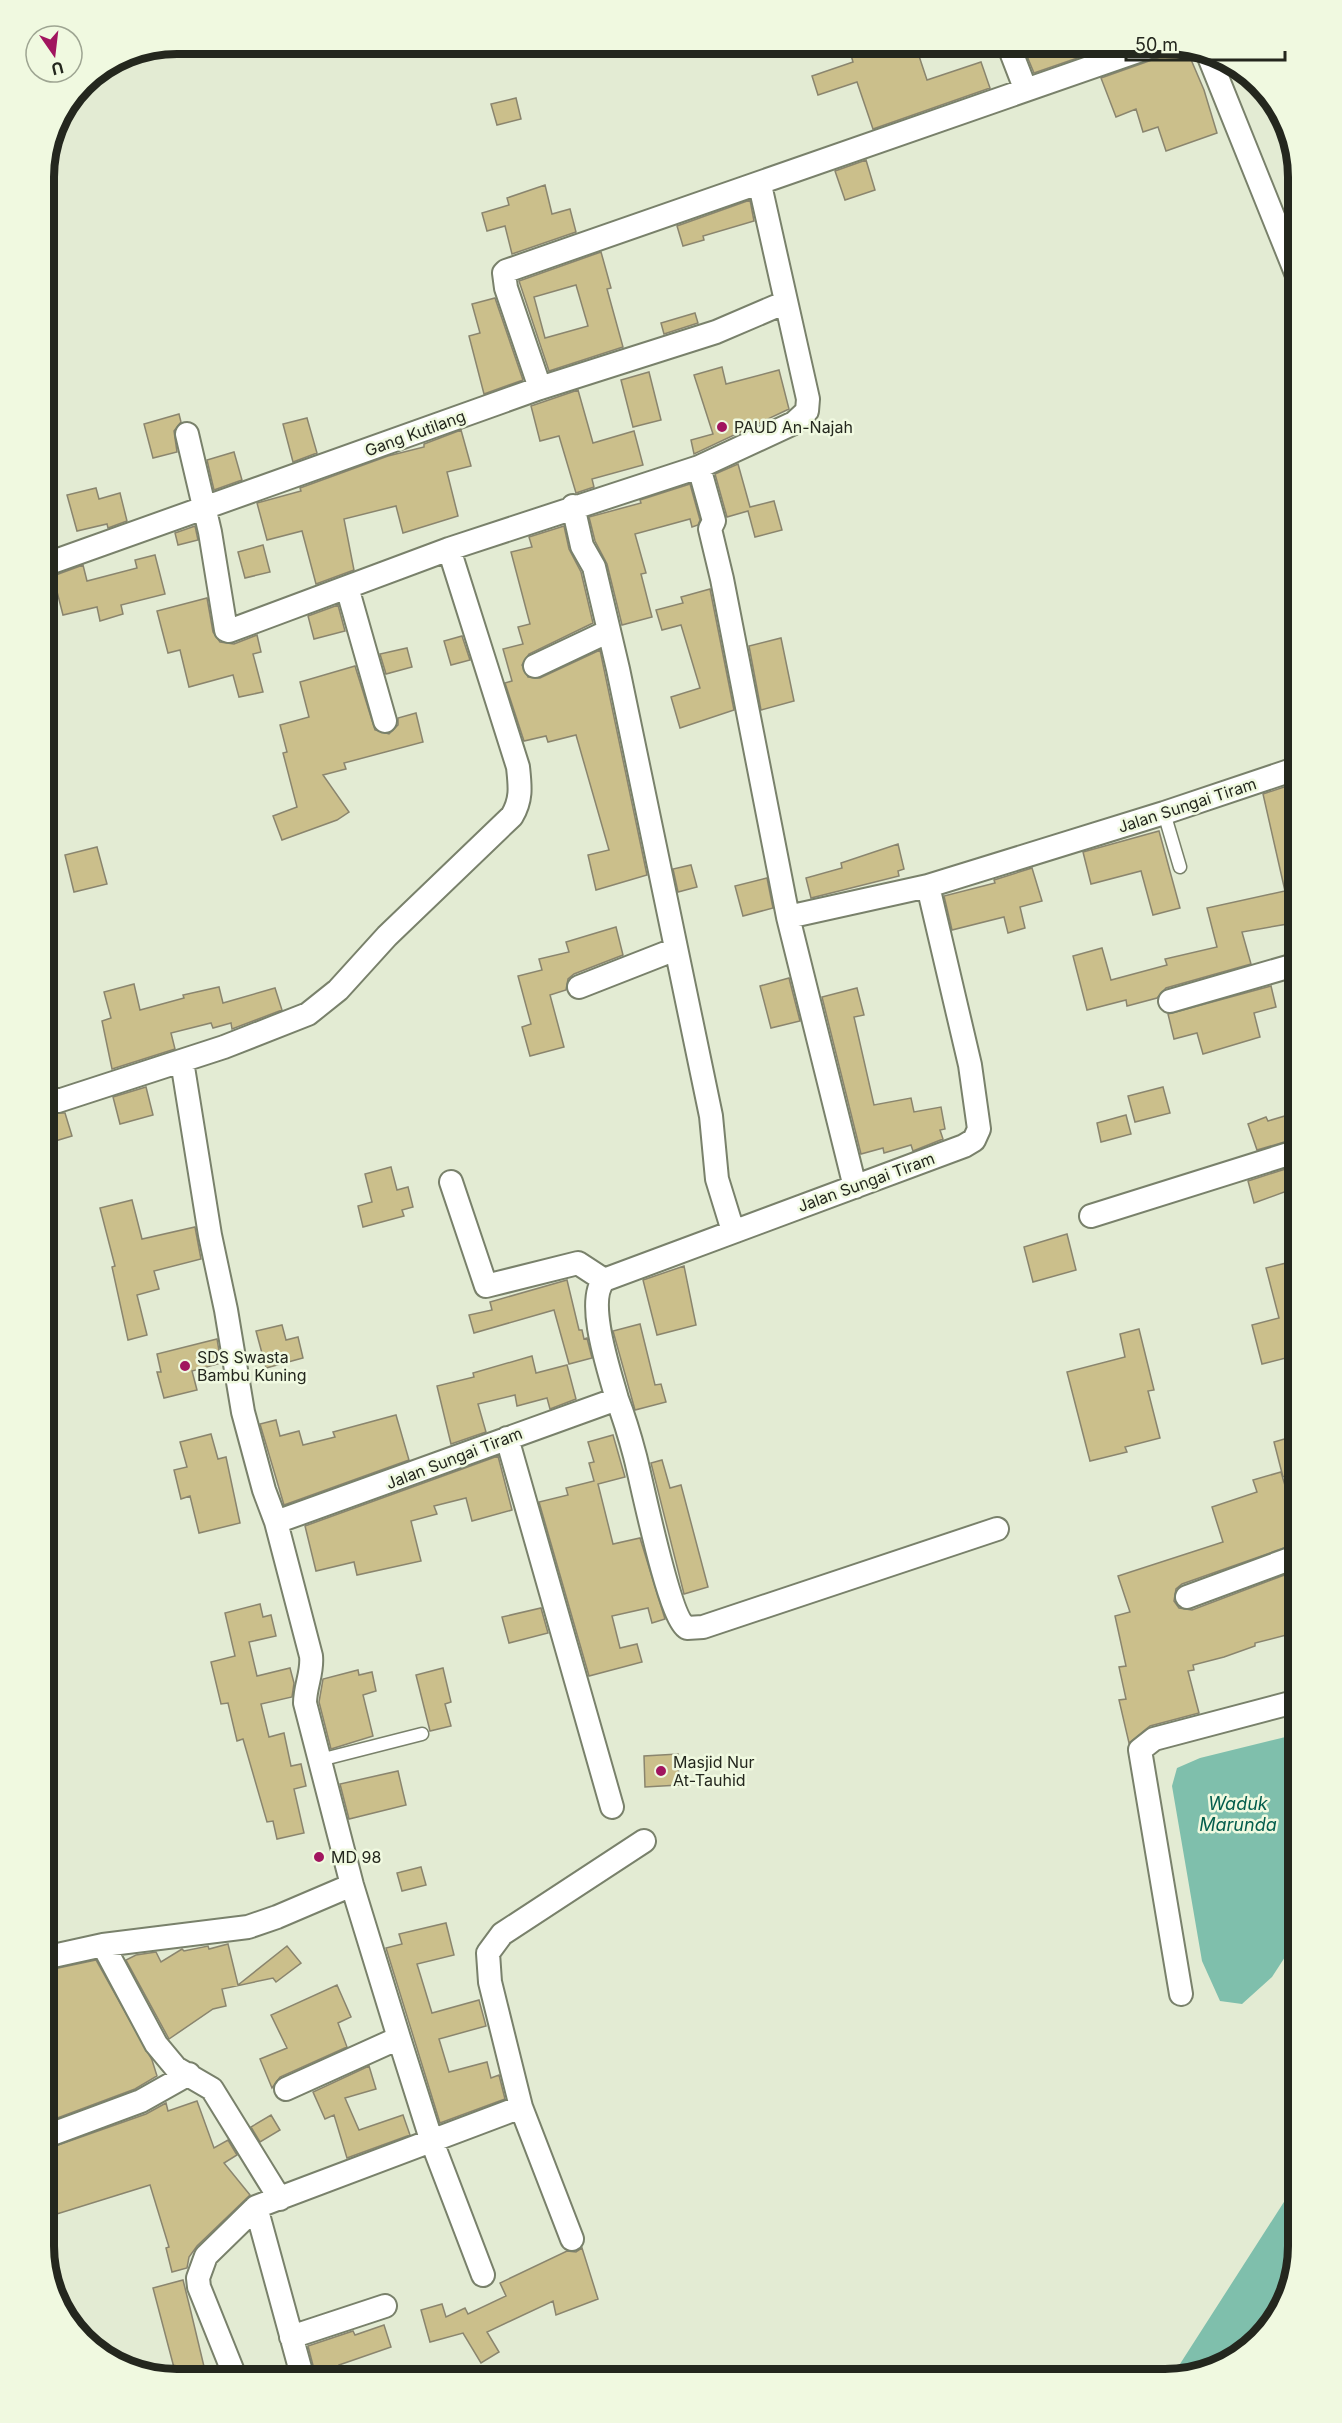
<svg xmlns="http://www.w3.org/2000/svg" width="1342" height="2423" viewBox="0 0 1342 2423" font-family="Inter,sans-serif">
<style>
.water{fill:#7fbfac}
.building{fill:#cbbf8b;stroke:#8a856e;stroke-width:1.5;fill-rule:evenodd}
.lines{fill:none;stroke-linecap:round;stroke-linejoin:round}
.service-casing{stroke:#79816b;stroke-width:15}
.minor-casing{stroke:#79816b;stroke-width:26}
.service{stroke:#fff;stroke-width:12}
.minor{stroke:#fff;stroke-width:22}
.poi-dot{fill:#a1155f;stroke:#f0f9e0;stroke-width:2}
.labels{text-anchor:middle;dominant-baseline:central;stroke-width:5;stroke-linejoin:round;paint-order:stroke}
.poi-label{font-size:16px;fill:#24271e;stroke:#f0f9e0;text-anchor:start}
.street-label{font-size:16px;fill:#24271e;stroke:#f0f9e0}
.water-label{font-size:18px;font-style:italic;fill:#035d4c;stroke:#f0f9e0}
.rim{fill:none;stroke:#24271e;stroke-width:8}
</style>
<rect width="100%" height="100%" fill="#e3ebd3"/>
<!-- water -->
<path class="water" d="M1298 1734V1937L1272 1977 1242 2004 1220 2001 1202 1961 1172 1786 1177 1768 1200 1758Z
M1298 2180V2246L1276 2320 1216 2369 1171 2378Z"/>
<!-- building -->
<path class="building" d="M855 44H915L927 80 981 62 990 88 873 129 857 82 818 95 812 76 853 62 851 55Z
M1022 44H1118L1034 73Z
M1171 44 1186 48 1204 90 1217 133 1166 151 1158 127 1143 132 1136 109 1116 117 1101 78 1163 56 1169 52Z
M516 98 521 119 497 125 491 104Z
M866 160 875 190 845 200 835 171Z
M545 185 552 214 570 209 576 232 512 254 505 226 487 231 482 213 509 205 507 198Z
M750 200 754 221 703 236 704 240 683 246 677 226Z
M601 252 611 288 607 289 623 347 549 371 519 281ZM576 285 588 326 545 338 534 297Z
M495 298 523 380 484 394 469 336 480 333 472 304Z
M695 313 698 323 664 334 661 323Z
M722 367 726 384 779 370 789 409 694 454 691 440 713 434 694 375Z
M649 372 661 420 633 427 621 380Z
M578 390 593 443 634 431 643 465 592 479 594 487 576 493 559 436 540 441 531 406Z
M179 414 181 422 174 431 177 452 153 458 144 424Z
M307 418 317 453 293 462 283 424Z
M461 430 471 466 447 472 458 516 403 533 396 506 344 519 354 570 316 584 302 531 267 540 257 503 301 491 300 488 388 456 424 447V444Z
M234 452 242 480 214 490 207 460Z
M738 464 750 507 774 501 782 530 755 537 748 511 727 517 715 474Z
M690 484 700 520 698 525 692 527 690 519 635 534 646 573 641 574 652 617 622 625 607 564 595 541 589 517 641 503 640 500Z
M96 488 99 499 120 493 127 521 108 528 107 524 77 531 67 495Z
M195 526 198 540 178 545 175 533Z
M564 526 569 549 581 572 593 623 529 654 522 665 528 677 540 678 600 650 647 875 596 890 588 855 609 850 576 735 548 742 546 736 524 741 505 683 512 681 503 649 523 644 518 627 530 624 511 552 532 547 529 537Z
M263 545 270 572 245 578 238 552Z
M155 555 165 594 121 605 123 614 100 621 97 607 63 615 53 576 83 565 87 581 137 568 135 560Z
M710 589 734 710 680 728 671 697 700 688 681 625 662 630 656 610 683 603 681 597Z
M207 598 213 632 220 642 234 644 257 635 261 652 253 654 263 692 239 697 233 675 189 687 180 650 168 653 157 611Z
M338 605 345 631 314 639 308 616Z
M462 636 470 660 451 665 444 641Z
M781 638 794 701 761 710 749 646Z
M407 648 412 667 386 674 380 654Z
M355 666 375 730 389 734 398 725V718L416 713 423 742 344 763 346 769 323 775 349 812 337 820 282 840 273 816 297 807 283 753 287 752 280 725 309 717 300 682Z
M1299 782V922L1242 932 1251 964 1166 988 1157 998 1127 1006 1126 1000 1087 1010 1073 956 1102 948 1111 980 1167 965 1165 959 1217 947 1207 908 1285 891 1263 794Z
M1159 831 1180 908 1153 915 1141 871 1091 884 1083 852Z
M898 844 904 869 898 871 899 876 811 898 806 878 842 868 841 863Z
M97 847 107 884 74 892 65 855Z
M691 865 697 887 678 892 673 869Z
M1032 868 1042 901 1020 907 1025 928 1008 933 1004 917 952 930 944 896 995 883 994 880Z
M767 878 773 908 743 916 735 886Z
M616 927 623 955 574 974 568 979 566 990 550 995 564 1047 530 1056 522 1027 531 1024 518 976 542 970 539 959 569 952 566 942Z
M789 978 800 1021 771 1028 760 986Z
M134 984 140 1010 184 998 183 995 219 987 223 1003 275 988 282 1010 232 1029 231 1023 213 1028 211 1023 171 1033 175 1049 112 1069 102 1021 111 1018 104 992Z
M1271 986 1276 1007 1254 1013 1260 1037 1203 1054 1197 1033 1174 1039 1168 1014Z
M857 988 864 1015 854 1017 874 1105 911 1098 914 1112 941 1107 945 1129 940 1130 943 1139 913 1151 911 1145 884 1153 883 1148 861 1154 822 997Z
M146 1087 153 1115 120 1124 113 1097Z
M1163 1087 1170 1113 1135 1122 1128 1096Z
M1298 1112V1138L1257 1150 1248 1124 1266 1117 1268 1121Z
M51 1113H65L72 1136 52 1142 44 1115Z
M1126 1115 1131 1134 1101 1142 1097 1123Z
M1298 1165V1187L1254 1203 1248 1181Z
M391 1167 397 1190 408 1187 413 1207 402 1210 404 1216 363 1227 358 1206 372 1202 365 1174Z
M132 1200 142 1239 195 1227 201 1259 154 1271 159 1289 137 1295 147 1335 128 1340 112 1267 115 1266 100 1208Z
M1067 1234 1076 1270 1033 1282 1024 1247Z
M1298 1260V1298L1293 1299 1298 1318V1355L1262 1364 1252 1325 1279 1318 1266 1268Z
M684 1266 696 1325 657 1335 643 1280Z
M567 1280 579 1330H582L584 1339 587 1338 592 1358 569 1364 554 1310 474 1333 469 1315 492 1310 490 1302Z
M640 1324 655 1385 661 1384 666 1402 635 1410 613 1331Z
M282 1325 286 1340 298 1337 303 1358 266 1368 256 1331Z
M1139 1329 1154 1390 1148 1391 1160 1438 1125 1447 1127 1452 1090 1461 1067 1372 1125 1357 1120 1334Z
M217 1339 221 1363 192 1371 197 1390 164 1398 157 1372H161L157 1354Z
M532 1356 536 1373 567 1365 576 1399 550 1409 547 1398 517 1406 515 1395 478 1404 486 1432 451 1444 437 1386 474 1377 473 1373Z
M396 1415 409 1460 284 1505 260 1424 276 1420 280 1436 299 1431 303 1445 335 1437 333 1432Z
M211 1434 218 1459 226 1457 240 1523 199 1533 190 1496 181 1499 174 1470 187 1467 180 1442Z
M613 1435 625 1477 598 1484 613 1544 640 1538 665 1619 652 1623 648 1608 612 1616 620 1648 637 1644 642 1662 589 1676 539 1502 568 1495 566 1488 594 1481 589 1463 594 1462 588 1442Z
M1298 1435V1472L1283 1477 1274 1442Z
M498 1456 512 1510 472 1521 466 1498 434 1506 437 1514 411 1521 421 1561 357 1575 354 1562 316 1571 305 1526Z
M662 1460 670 1488 681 1485 708 1587 684 1594 651 1463Z
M1281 1472 1295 1519 1298 1517V1543L1182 1584 1176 1589 1174 1601 1179 1608 1192 1610 1298 1570V1603L1292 1604 1298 1632 1255 1643V1646L1224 1657 1193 1665 1194 1670 1188 1671 1199 1713 1150 1726 1129 1743 1119 1700 1126 1699 1119 1667 1126 1666 1115 1616 1130 1612 1118 1576 1223 1542 1212 1507 1257 1492 1253 1480Z
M260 1604 263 1617 271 1615 276 1636 249 1642 257 1676 290 1668 294 1683 292 1697 261 1704 269 1737 284 1733 291 1766 301 1764 306 1786 294 1789 304 1833 277 1839 273 1821 267 1822 243 1739 237 1741 228 1703 221 1704 211 1662 235 1656 225 1613Z
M541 1608 548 1633 509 1643 502 1617Z
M443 1668 451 1702 445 1704 451 1726 430 1731 416 1675Z
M358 1670 359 1675 372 1672 376 1691 363 1695 373 1736 331 1749 319 1702 323 1679Z
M678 1754 679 1785 645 1787 644 1756Z
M398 1771 406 1805 349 1819 340 1784Z
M421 1867 426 1885 402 1891 397 1873Z
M446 1923 454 1955 417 1964 432 2013 479 2000 486 2026 439 2039 449 2072 487 2062 491 2078 499 2075 505 2099 440 2123 386 1948 402 1944 399 1934Z
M228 1944 238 1985 287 1946 301 1963 276 1982 273 1978 222 1989 226 2006 213 2009 169 2039 126 1960 136 1955 156 1952 161 1962 182 1949 184 1951 208 1946 209 1949Z
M96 1960 152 2060 157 2076 135 2089 44 2123V1971Z
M337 1985 351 2017 338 2023 347 2047 280 2077 272 2088 260 2059 287 2048 271 2015Z
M369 2066 376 2089 345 2098 359 2130 403 2115 410 2135 347 2158 334 2115 325 2119 313 2092Z
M197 2101 214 2148 228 2140 237 2155 224 2163 250 2195 197 2246 189 2257 187 2268 172 2272 166 2248 169 2247 150 2185 44 2218V2150L146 2114 166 2103 168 2111Z
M271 2115 280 2130 260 2142 251 2127Z
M582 2248 598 2299 556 2315 553 2301 487 2332 499 2352 481 2363 463 2333 430 2342 421 2310 442 2304 446 2317 465 2308 468 2314 506 2296 500 2283 567 2251 576 2252Z
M183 2280 190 2308 207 2379H177L153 2288Z
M384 2325 391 2347 339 2365 340 2368 316 2377 308 2346 353 2331 355 2335Z"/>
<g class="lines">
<defs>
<path id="service" d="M1164 813 1180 867
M320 1760 422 1734"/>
<path id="minor" d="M842 44V45
M1008 44 1025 88
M1209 57 1298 278
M540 388 506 288 504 273 506 271 1158 44
M187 434 210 532 226 630 229 631 449 549 699 467 794 423 807 411 808 399 760 185
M699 467 714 521 710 529 722 579 788 917 855 1187
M573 506 582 546 594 567 618 669 711 1116 717 1179 733 1231
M44 565 540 388 716 332 786 302
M347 587 385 721
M535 666 607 632
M788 917 928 886
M579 987 676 949
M1170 1001 1298 964
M182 1061 210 1235 226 1310 243 1412 264 1490 276 1522 311 1656C313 1672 305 1686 305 1703L352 1885 399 2038 431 2139 483 2275
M44 1095 58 1101 224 1047 308 1014 338 990 387 936 512 816C522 799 520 786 518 767L449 549
M451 1182 486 1286 578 1263 604 1280
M1091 1216 1298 1151
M617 1399C624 1417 630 1437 635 1456 642 1483 669 1618 687 1628L703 1627 997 1529
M507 1438 612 1807
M276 1522 617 1399C610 1373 585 1301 604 1280L964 1146 974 1140 979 1129 970 1065 928 886 1164 813 1298 768
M1187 1597 1298 1556
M103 1945 156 2044 176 2068 212 2089 280 2199
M44 1958 103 1945 248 1927 277 1917 352 1885
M1181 1994 1140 1750 1154 1739 1298 1701
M286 2089 399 2038
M44 2137 141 2101 189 2074
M256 2207 303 2379
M572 2239 521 2107 490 1982 488 1953 502 1934 644 1841
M291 2337 385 2306
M236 2379 199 2287 198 2278 206 2256 256 2207 521 2107"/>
</defs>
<!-- service casing -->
<use href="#service" class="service-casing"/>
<!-- minor casing -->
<use href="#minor" class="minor-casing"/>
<!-- service -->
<use href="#service" class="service"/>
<!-- minor -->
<use href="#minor" class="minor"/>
</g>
<!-- markers -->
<g class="poi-dot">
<circle cx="722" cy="427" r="6"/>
<circle cx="185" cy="1366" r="6"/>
<circle cx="661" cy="1771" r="6"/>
<circle cx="319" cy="1857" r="6"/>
</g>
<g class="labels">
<!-- poi labels -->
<g class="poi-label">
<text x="734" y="427">PAUD An-Najah</text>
<text x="197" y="1357">SDS Swasta<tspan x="197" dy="18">Bambu Kuning</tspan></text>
<text x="673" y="1762">Masjid Nur<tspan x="673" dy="18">At-Tauhid</tspan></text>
<text x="331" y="1857">MD 98</text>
</g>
<!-- street labels -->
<g class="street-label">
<text transform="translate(415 433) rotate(-20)">Gang Kutilang</text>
<text transform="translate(1187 805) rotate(-18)">Jalan Sungai Tiram</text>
<text transform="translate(866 1182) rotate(-20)">Jalan Sungai Tiram</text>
<text transform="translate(454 1458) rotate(-21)">Jalan Sungai Tiram</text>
</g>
<!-- water labels -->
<g class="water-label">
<text x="1238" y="1803">Waduk<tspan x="1238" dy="21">Marunda</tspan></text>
</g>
</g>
<!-- crop -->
<path d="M0 0H1342V2423H0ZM177 54H1165A123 123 0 0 1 1288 177V2246A123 123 0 0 1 1165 2369H177A123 123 0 0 1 54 2246V177A123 123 0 0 1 177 54Z" fill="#f0f9e0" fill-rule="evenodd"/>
<path class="rim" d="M177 54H1165A123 123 0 0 1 1288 177V2246A123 123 0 0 1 1165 2369H177A123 123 0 0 1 54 2246V177A123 123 0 0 1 177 54Z"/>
<!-- north arrow -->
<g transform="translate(54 54) rotate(166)"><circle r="28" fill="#f0f9e0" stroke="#9ea592" stroke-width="1.5"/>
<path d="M0-4.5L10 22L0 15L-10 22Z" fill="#a1155f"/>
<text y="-9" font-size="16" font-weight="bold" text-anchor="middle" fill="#24271e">U</text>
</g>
<!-- scale -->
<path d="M1126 51v9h159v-9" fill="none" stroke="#24271e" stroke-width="3"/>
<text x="1135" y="51" font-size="18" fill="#24271e" stroke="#f0f9e0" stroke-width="4.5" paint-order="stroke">50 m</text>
</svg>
